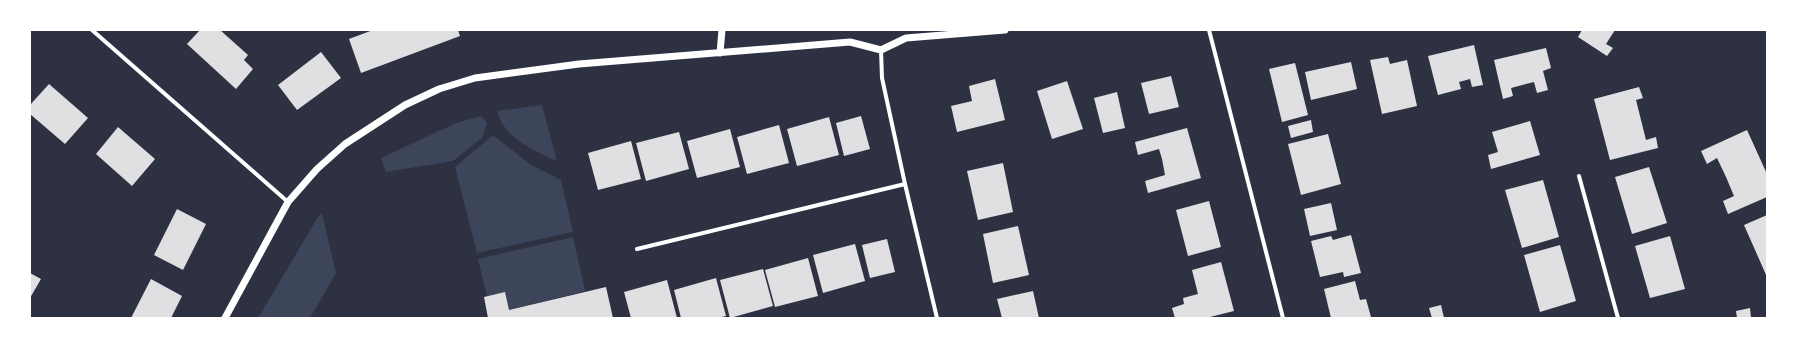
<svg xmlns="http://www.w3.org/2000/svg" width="1797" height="348" viewBox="0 0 1797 348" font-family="'Varela Round',sans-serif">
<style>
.green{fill:#3c4559}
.building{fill:#e0e0e3}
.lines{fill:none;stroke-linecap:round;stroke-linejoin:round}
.minor{stroke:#fff;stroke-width:4}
.tertiary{stroke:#fff;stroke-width:7}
</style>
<rect width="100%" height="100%" fill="#2d3142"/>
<!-- green -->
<path class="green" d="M542 105 557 161C534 151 504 138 497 111Z
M482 116 487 124 482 138 453 161 386 172 381 158 456 123Z
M493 135 531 165 561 180 573 232 477 253 455 167Z
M322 213 336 273 310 318H258L318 217Z
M573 237 585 291 509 310 487 296 478 259Z"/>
<!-- building -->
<path class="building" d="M200 30H220L248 55 244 60 253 69 236 89 187 44Z
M373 30H458L460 36 361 73 349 39Z
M1582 30H1615L1606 44 1613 48 1607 56 1578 37Z
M1474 45 1483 85 1472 87 1470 79 1459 82 1461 89 1438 95 1428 56Z
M1546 48 1551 68 1543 71 1548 90 1537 93 1534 82 1511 88 1513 96 1503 99 1494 60Z
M321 52 341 78 297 110 278 85Z
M1388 57 1390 64 1407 60 1417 106 1382 114 1370 60Z
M1351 62 1357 89 1311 100 1305 72Z
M1295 63 1308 115 1282 122 1269 69Z
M1171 76 1179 107 1149 114 1141 83Z
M995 79 1005 120 957 132 951 106 972 101 969 86Z
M1067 81 1083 129 1052 139 1037 91Z
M49 84 88 118 65 144 30 114V105Z
M1639 87 1643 98 1636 100 1646 140 1656 137 1658 148 1610 160 1594 99Z
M1117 92 1125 128 1103 133 1094 98Z
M861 116 870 149 844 156 836 123Z
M829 117 839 155 797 166 787 129Z
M1311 120 1313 132 1291 138 1288 126Z
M1530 121 1540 155 1491 169 1488 155 1498 152 1492 132Z
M779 125 789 163 747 174 737 137Z
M118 127 155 159 132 186 96 154Z
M1187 128 1201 178 1148 193 1145 181 1165 175 1162 159 1159 149 1138 155 1135 142Z
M730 129 740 167 697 178 687 141Z
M1747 130 1767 174V197L1728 214 1723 201 1734 196 1726 177 1717 158 1707 164 1701 151Z
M679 132 689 169 646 181 636 143Z
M1328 134 1341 184 1301 195 1288 144Z
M631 141 641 179 598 190 588 153Z
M1003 163 1013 212 978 220 967 171Z
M1649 167 1667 223 1632 234 1615 177Z
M1543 180 1559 237 1522 248 1505 190Z
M1209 201 1221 247 1188 256 1176 210Z
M1331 203 1337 230 1310 236 1304 209Z
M177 209 206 224 183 270 154 255Z
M1767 215V277L1744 225Z
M1018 226 1029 275 993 283 983 234Z
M1351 235 1361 273 1344 277 1343 272 1320 277 1311 241 1331 236 1333 240Z
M1670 236 1685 289 1650 298 1635 246Z
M887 239 895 272 870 278 862 245Z
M855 244 865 281 823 293 813 255Z
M1560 245 1576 301 1540 312 1524 255Z
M808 258 818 296 775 307 765 270Z
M1221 262 1234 311 1206 318H1175L1172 308 1184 304 1183 298 1198 294 1192 270Z
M763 269 773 306 730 318 720 280Z
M30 273 41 279 30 298Z
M716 278 726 316 717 318H681L674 290Z
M151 279 182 296 171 318H131Z
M667 280 677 318H631L624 292Z
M1355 281 1360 300 1366 299 1371 317 1331 318 1324 289Z
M606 287 613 318H488L484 297 505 292 509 310Z
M1033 291 1039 318H1002L997 299Z
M1441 305 1444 318H1432L1429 308Z
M1750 308 1751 318H1737L1736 311Z"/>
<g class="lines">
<!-- minor -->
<path class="minor" d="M92 30 288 202
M1209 30 1283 318
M881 50 882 78 905 184 937 318
M1579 176 1618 318
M637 249 905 184"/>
<!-- tertiary -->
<path class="tertiary" d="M720 53 722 30
M225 318 288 202 317 169 345 144 405 105 439 89 475 78 579 64 850 42 881 50 906 38 1005 30"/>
</g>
<!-- border -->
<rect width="1797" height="348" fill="none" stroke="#ffffff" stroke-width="62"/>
</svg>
